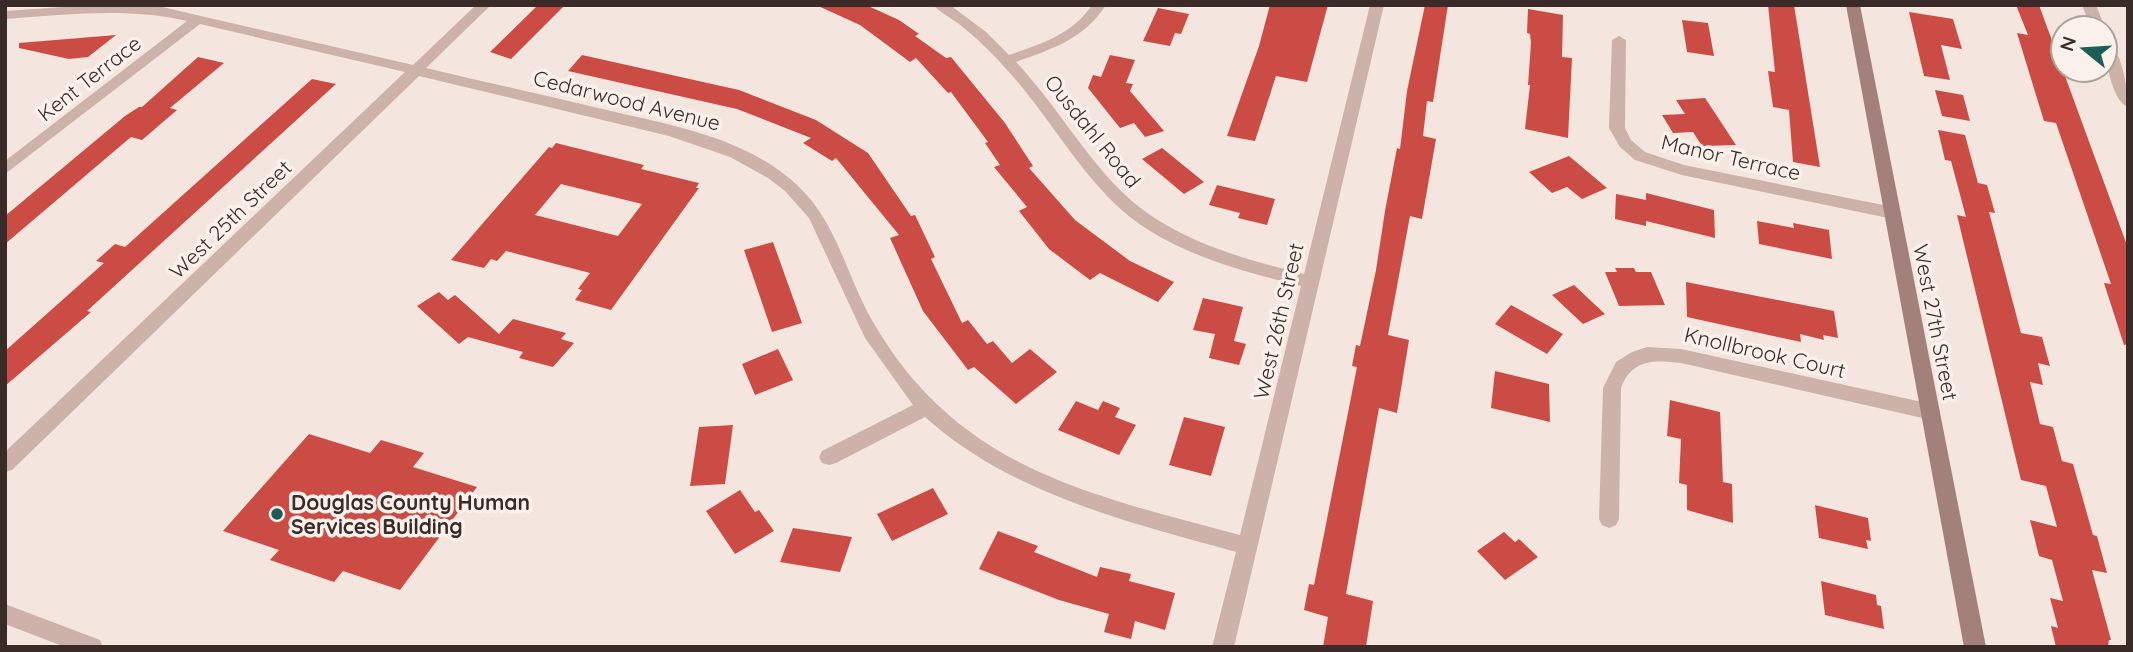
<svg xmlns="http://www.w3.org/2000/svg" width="2133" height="652" viewBox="0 0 2133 652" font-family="Quicksand,sans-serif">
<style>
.building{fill:#cb4b45;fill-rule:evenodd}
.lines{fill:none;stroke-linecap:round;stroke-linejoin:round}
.street{fill:#cdb2a9;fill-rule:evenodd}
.secondary{fill:#a1817a;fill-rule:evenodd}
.poi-dot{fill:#1c5e55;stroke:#fbf1eb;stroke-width:2.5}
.labels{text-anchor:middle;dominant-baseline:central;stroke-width:7;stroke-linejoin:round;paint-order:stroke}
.street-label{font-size:21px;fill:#3a2b29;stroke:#fbf1eb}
.poi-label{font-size:21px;font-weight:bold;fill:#3a2b29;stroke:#fbf1eb;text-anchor:start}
</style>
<rect width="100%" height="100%" fill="#f4e5de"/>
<!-- building -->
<path class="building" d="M538 5H565L511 59 490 52Z
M816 5H866L899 20 919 34 915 36 946 58 951 57 1005 123 1033 166 1029 168 1075 220 1130 261 1174 282 1158 302 1100 273 1090 280 1049 249 1019 211 1027 207 994 167 1000 165 985 143 988 142 951 92 948 93 916 58 910 62 860 25Z
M1270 5H1328L1307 82 1276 76 1255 141 1227 136 1259 46Z
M1425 5H1448L1433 102 1427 101 1423 136 1436 139 1422 219 1410 216 1388 335 1409 340 1397 413 1379 408 1346 594 1373 601 1366 647H1323L1328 617 1304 610 1309 584 1314 585 1357 367 1352 366 1356 345 1360 346 1376 270 1385 211 1397 148 1400 149 1407 91Z
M1768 5H1794L1820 167 1793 162 1789 110 1773 107 1768 71 1775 72Z
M2016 5H2039L2128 248V344L2124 345 2104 283 2111 284 2056 123 2044 121 2017 33 2028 35Z
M1158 8 1189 14 1181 34 1175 33 1170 46 1143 41Z
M1528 9 1563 15 1562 57 1572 58 1568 138 1525 129 1530 85H1528L1531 43 1530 34 1527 33Z
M1909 12 1953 19 1962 49 1941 45 1950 80 1924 76Z
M1682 20 1708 23 1714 56 1687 52Z
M116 35 88 57 69 59 19 48V43Z
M582 55 739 90 816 120 868 153 911 216 915 215 935 257 931 259 962 323 968 320 987 344 993 341 1012 363 1030 349 1057 372 1016 404 974 367 968 370 923 311 890 238 899 235 836 158 832 161 803 143 811 138 737 109 568 71Z
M1110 55 1135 60 1126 83 1133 84 1130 91 1164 131 1145 137 1134 123 1120 128 1088 88 1093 75 1101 77Z
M198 57 224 63 170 108 177 110 142 140 131 137 5 244V216L125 116 139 107H142Z
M312 79 336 84 87 311 91 312 5 386V351L104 263 96 261 115 244 125 247Z
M1935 90 1963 95 1970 121 1942 116Z
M1705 98 1715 113 1736 145 1702 146 1693 132 1673 133 1662 115 1685 114 1676 100Z
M1938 130 1965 135 1978 183 1987 185 1995 213 1989 212 2021 333 2042 337 2050 366 2038 363 2043 385 2030 382 2040 424 2053 427 2062 461 2073 464 2093 535 2097 536 2107 573 2092 570 2111 640H2109L2108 647H2056L2051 626 2058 628 2050 598 2063 601 2052 560 2039 556 2030 520 2057 527 2046 486 2021 480 1957 215 1966 217 1951 161 1945 160Z
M556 143 644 165 641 169 699 183 696 188H699L611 310 575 300 582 290 578 289 590 273 506 251 497 261 491 259 484 268 451 260 549 147 552 148ZM561 184 589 191 642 204 618 236 535 215Z
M1162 148 1204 182 1184 194 1142 159Z
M1569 156 1607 188 1582 199 1567 187 1552 193 1529 172Z
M1217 185 1275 199 1267 225 1238 218 1240 213 1209 205Z
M1646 193 1714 210 1715 238 1646 221V226L1615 219 1616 194 1646 200Z
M1757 221 1794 228 1793 223 1829 230 1832 259 1759 244Z
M773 242 802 323 772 332 744 250Z
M1615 268H1634L1636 272H1651L1665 305 1619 306 1605 272H1617Z
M1686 282 1834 311 1838 338 1823 335 1824 340 1800 334 1801 342 1687 317Z
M1574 285 1605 314 1583 324 1552 295Z
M439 292 448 300 455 295 499 334 513 319 566 333 561 339 574 343 553 367 519 358 523 352 468 337 459 344 417 306Z
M1203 298 1243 307 1234 341 1246 344 1239 365 1209 358 1215 334 1193 330Z
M1511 305 1563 334 1547 354 1495 324Z
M778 349 793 380 755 395 742 364Z
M1495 371 1549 384 1550 422 1491 408Z
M1670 400 1720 412 1723 482 1732 484 1733 523 1687 510V485L1679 483 1681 439 1667 436Z
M1076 401 1098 410 1103 401 1120 408 1115 417 1136 425 1119 455 1058 430Z
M1184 417 1225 427 1211 476 1169 465Z
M733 425 725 484 690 486 699 427Z
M309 434 370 453 381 440 424 453 413 467 477 487 400 590 343 571 334 582 270 560 279 550 223 531Z
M933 488 948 514 892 541 877 514Z
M740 490 755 512 759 510 774 531 735 554 706 511Z
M1815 505 1868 518 1871 541 1866 540 1868 549 1819 538Z
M793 528 852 537 840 572 780 562Z
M998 531 1038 546 1034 552 1097 577 1100 567 1131 574 1129 581 1175 593 1165 630 1135 621 1131 639 1104 632 1109 614 1059 600 979 569Z
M1504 532 1515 542 1519 539 1538 557 1505 580 1477 551Z
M1821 581 1876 595 1877 605 1881 606 1884 629 1825 615Z"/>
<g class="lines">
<!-- street -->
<path class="street" d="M93 5 158 6 413 65 476 5H491L426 68C485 82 543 95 602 109 662 123 729 134 780 171 837 212 841 266 873 322 958 469 1088 494 1240 535L1301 286C1234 269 1159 250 1109 198 1072 160 1045 112 1009 72 994 55 977 38 959 24 951 18 941 13 933 5H950L986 32 1009 55C1041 44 1073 34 1092 5H1106C1084 39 1052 49 1016 62 1054 102 1082 152 1121 191 1170 239 1239 258 1304 274L1370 5H1384L1234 647H1212L1236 552C1126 521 1012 495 925 417L836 463 829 465 822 463 819 457 822 451 913 405 865 338 809 218 785 191 768 178 730 157 669 136 419 76 12 470 5 472V452L405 72 200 24 5 174V161L187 21C127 7 66 15 5 19V11Z
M2082 5H2096L2105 28H2091Z
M1619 36 1626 40 1625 128 1631 140 1645 152 1684 165 1893 207 1899 209 1901 213 1899 217 1893 219 1682 175 1635 160 1620 147 1609 128 1612 40Z
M2105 41C2122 46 2128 91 2128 107 2111 101 2105 56 2105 41Z
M1647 347 1681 349 1931 404 1938 407 1940 412 1938 417 1931 420 1681 363C1654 360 1632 359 1621 388L1619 519 1616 525 1609 528 1602 525 1599 519 1603 388 1616 362 1632 352Z
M5 604 100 640 103 647H65L5 624Z"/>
<!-- secondary -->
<path class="secondary" d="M1846 5H1860L1986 647H1964Z"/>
</g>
<!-- markers -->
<circle class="poi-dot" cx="277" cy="514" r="7"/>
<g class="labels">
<!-- street labels -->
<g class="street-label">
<text transform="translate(89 78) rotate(-38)">Kent Terrace</text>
<text transform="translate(627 100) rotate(14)">Cedarwood Avenue</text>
<text transform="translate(1093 131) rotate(51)">Ousdahl Road</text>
<text transform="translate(1731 157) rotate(13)">Manor Terrace</text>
<text transform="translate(230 219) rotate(-44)">West 25th Street</text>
<text transform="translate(1278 321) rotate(-77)">West 26th Street</text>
<text transform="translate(1936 322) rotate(79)">West 27th Street</text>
<text transform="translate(1765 352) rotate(13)">Knollbrook Court</text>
</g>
<!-- poi labels -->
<g class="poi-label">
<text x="291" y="502">Douglas County Human<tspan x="291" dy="24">Services Building</tspan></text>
</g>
</g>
<!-- border -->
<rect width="2133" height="652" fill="none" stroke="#3a2b29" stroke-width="14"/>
<!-- north arrow -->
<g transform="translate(2084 49) rotate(288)"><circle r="33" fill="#fbf1eb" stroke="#aea29d" stroke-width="2"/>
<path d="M0-5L12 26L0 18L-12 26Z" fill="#1c5e55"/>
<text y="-10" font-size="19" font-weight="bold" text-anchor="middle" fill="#3a2b29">N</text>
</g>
</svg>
